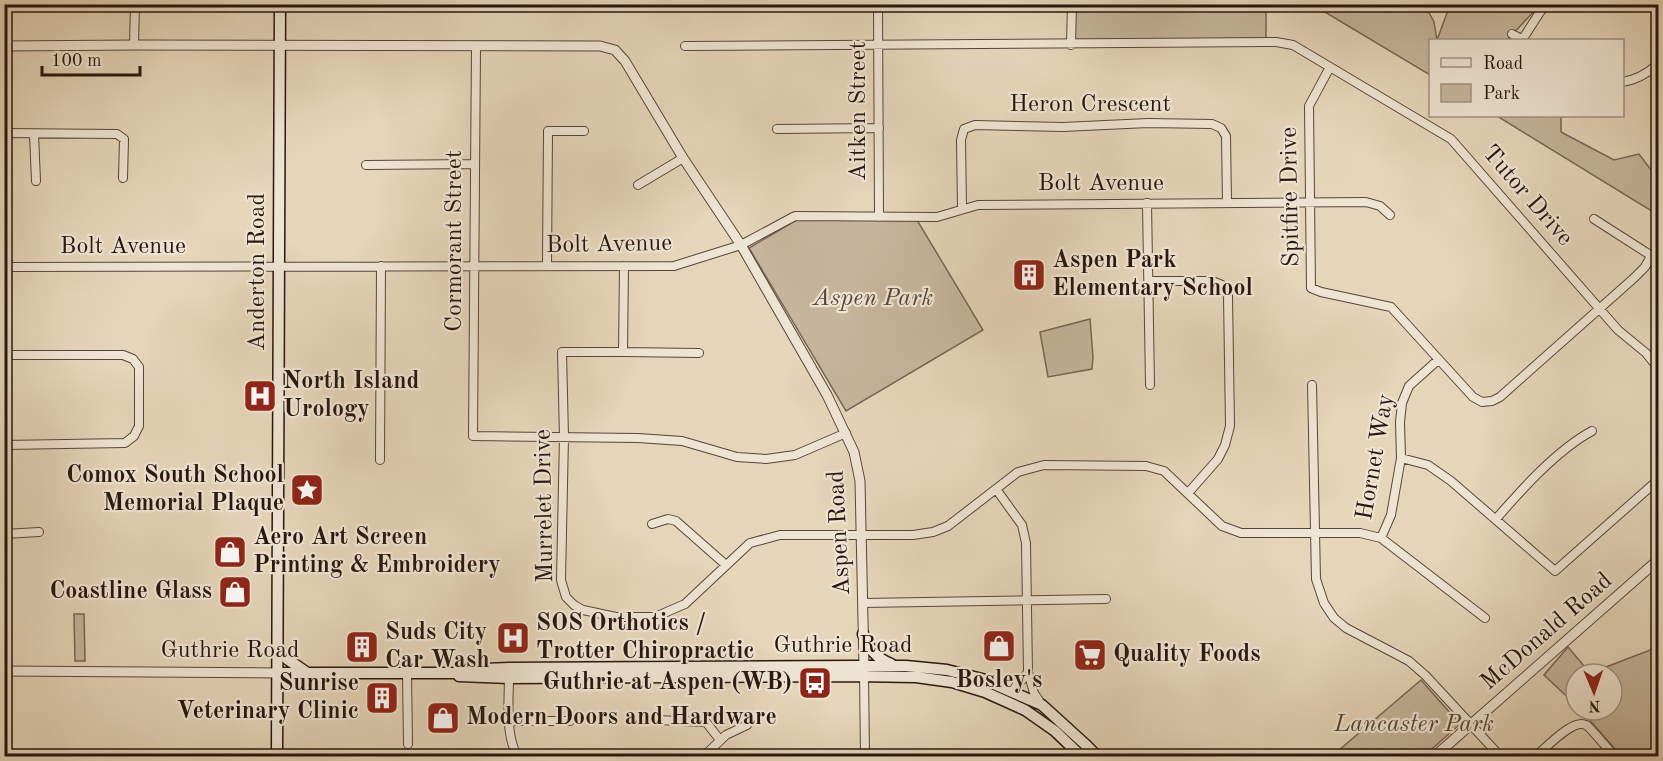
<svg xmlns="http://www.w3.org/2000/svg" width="1663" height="761" viewBox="0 0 1663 761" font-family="'Old Standard TT',serif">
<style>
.green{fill:#c5b59c;stroke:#766656;stroke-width:1.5}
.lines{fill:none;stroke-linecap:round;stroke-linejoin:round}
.minor-casing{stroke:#57463a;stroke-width:10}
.tertiary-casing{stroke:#57463a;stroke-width:11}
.secondary-casing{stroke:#28160f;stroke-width:13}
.minor{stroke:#eee4d2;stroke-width:8}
.tertiary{stroke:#eee4d2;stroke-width:9}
.secondary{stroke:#eee4d2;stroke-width:10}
.labels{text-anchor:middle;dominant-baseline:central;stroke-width:4.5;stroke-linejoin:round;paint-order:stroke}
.street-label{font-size:24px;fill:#28160f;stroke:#eee4d2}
.poi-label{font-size:24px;font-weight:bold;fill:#28160f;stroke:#eee4d2;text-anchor:start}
.park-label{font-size:24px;font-style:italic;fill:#574639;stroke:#eee4d2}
</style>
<rect width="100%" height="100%" fill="#e5d5b9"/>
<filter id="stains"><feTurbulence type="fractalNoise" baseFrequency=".00333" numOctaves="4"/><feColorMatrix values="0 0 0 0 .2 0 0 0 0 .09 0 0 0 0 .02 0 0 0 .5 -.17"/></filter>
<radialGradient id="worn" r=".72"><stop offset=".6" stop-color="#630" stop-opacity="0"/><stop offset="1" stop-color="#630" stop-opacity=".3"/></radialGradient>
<!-- green -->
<path class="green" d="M1072 5H1266V42L1071 45Z
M1313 5H1341L1353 10 1357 5H1378L1380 10 1398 5H1425L1434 22 1437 40 1450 5H1540L1507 40H1430V75Z
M1497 116H1561V132L1614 160 1639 154 1658 179V215Z
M798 219 917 220 983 330 846 411 749 248Z
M1090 319 1093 357 1092 369 1048 377 1040 332Z
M74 614H84L85 661H75Z
M1568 647 1590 673 1658 647V756H1621L1581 710H1612V674H1576V705L1544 675Z
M1421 680 1460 724 1424 756H1299H1332Z"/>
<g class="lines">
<defs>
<path id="minor" d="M878 4 879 217
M1512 34 1523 40
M1522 40 1540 12 1548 4
M134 45 135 4
M1071 45 1072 4
M476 46 473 436 638 438 682 441 737 457 766 459 795 455 846 433
M685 46 1276 42 1293 45 1451 139 1618 330 1646 353 1658 368
M1330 67 1309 106 1311 288 1321 292 1391 307 1473 397 1482 402 1492 401 1500 397 1634 278 1645 267 1651 256
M1622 82C1637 80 1648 73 1658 64
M777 129 879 128
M4 133 117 134 124 139 123 178
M34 134 36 181
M366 165 475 164
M638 185 683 158
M1147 203 1150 385
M962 209 961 140 964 129 975 125 1063 127 1148 123 1212 124 1221 128 1226 136 1227 203
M1594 219 1658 260
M547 266 548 131H584
M624 266 623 352H562L564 437 561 580 566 597 574 605 583 610 616 617H655L685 604 750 543 780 535H913L933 532 948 526 1018 472 1044 465 1146 466 1164 471 1222 526 1241 533H1360L1381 538 1485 618
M4 267 674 266 741 245 795 216 937 217 978 205 1366 202 1380 206 1390 215
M1149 281H1212L1222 285 1228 296 1230 426 1225 445 1218 459 1188 493
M623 352 699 353
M4 355H123L133 359 139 367V426L134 436 125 443 4 445
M1312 385 1316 579 1324 603 1334 618 1346 628 1409 661 1426 676 1500 756
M1401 458 1428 465 1451 481 1555 571 1658 480
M380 460 381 266
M996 489 1022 525 1026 543 1028 672 1034 693 1041 704
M1496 519C1522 489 1557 450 1592 431
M652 524 668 519 676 521 726 565
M4 534 39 532
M1381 538 1391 515 1401 458 1400 422 1402 403 1409 386 1438 360
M863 603 1106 599
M407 673 408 744
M864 673 865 756
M509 675C509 702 505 732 517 756
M999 685C1015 685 1019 686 1028 672
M655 720 706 722 720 740
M509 721H570
M704 756 726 735 747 725
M1536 756C1546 748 1573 718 1586 725 1591 728 1609 751 1615 756"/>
<path id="tertiary" d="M4 46 134 45 600 46 615 50 625 61 683 158 741 245 827 395 854 452 860 481 864 666
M4 671 277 673
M1435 756 1658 560"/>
<path id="secondary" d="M863 634C869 649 876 658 891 664
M277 646 287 659 306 672
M277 673H455L461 670 509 668 856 666H906L947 670 982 679 1042 705 1087 746 1097 756
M459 676 509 678 856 676 916 677 952 682 985 692 1025 710 1055 731 1081 756
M277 756 280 4"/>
</defs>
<!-- minor casing -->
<use href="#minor" class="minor-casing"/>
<!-- tertiary casing -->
<use href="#tertiary" class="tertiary-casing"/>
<!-- secondary casing -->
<use href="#secondary" class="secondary-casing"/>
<!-- minor -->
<use href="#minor" class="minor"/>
<!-- tertiary -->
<use href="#tertiary" class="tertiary"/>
<!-- secondary -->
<use href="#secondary" class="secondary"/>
</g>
<!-- icons -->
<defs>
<symbol id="building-square" viewBox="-11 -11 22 22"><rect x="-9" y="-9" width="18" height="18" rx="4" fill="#8f2418" stroke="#eee4d2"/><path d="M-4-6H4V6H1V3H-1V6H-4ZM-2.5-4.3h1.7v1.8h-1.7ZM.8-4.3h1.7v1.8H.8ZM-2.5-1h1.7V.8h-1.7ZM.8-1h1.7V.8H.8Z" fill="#fff"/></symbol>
<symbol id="hospital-square" viewBox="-11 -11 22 22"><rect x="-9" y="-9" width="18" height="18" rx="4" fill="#8f2418" stroke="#eee4d2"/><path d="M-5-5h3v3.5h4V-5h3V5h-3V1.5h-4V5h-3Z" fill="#fff"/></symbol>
<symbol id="sight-square" viewBox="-11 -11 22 22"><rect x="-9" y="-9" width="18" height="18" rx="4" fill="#8f2418" stroke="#eee4d2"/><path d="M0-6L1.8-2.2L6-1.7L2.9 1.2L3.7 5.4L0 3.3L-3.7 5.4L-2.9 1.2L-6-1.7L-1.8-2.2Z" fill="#fff"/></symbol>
<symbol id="shop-square" viewBox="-11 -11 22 22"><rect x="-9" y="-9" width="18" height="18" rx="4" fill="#8f2418" stroke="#eee4d2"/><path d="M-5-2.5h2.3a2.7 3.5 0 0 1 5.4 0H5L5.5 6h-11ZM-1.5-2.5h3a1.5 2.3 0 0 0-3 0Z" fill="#fff"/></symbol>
<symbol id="supermarket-square" viewBox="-11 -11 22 22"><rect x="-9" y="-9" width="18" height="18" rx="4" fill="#8f2418" stroke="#eee4d2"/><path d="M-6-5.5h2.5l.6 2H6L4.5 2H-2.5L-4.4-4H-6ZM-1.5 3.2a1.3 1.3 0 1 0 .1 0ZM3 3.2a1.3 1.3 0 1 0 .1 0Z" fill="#fff"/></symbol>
<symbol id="bus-square" viewBox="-11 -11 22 22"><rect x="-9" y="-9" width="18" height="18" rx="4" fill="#8f2418" stroke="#eee4d2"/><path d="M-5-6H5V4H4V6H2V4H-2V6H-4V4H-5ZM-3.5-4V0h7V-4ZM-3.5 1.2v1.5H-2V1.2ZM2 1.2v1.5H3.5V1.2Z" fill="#fff"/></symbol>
</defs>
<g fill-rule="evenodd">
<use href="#building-square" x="1010" y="256" width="38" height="38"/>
<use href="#hospital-square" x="241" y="377" width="38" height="38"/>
<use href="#sight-square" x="288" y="471" width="38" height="38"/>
<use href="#shop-square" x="211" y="533" width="38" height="38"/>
<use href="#shop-square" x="216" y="573" width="38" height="38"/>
<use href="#hospital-square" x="494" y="619" width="38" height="38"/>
<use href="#shop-square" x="980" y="627" width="38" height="38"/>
<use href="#building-square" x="343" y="628" width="38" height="38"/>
<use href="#supermarket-square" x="1071" y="636" width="38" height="38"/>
<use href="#bus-square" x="796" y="664" width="38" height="38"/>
<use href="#building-square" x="363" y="679" width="38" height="38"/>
<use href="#shop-square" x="424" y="699" width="38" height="38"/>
</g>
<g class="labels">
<!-- street labels -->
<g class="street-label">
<text x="1090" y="105">Heron Crescent</text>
<text transform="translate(859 111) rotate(-90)">Aitken Street</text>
<text x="1101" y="184">Bolt Avenue</text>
<text transform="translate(1527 196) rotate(49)">Tutor Drive</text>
<text transform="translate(1291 197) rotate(-91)">Spitfire Drive</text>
<text transform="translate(455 241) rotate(-90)">Cormorant Street</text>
<text transform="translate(609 245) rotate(-1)">Bolt Avenue</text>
<text x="123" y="247">Bolt Avenue</text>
<text transform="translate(258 272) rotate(-90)">Anderton Road</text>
<text transform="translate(1376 457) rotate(-80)">Hornet Way</text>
<text transform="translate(545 506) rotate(-91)">Murrelet Drive</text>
<text transform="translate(840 533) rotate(-93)">Aspen Road</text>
<text transform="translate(1547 632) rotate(-41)">McDonald Road</text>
<text x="843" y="646">Guthrie Road</text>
<text x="230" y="651">Guthrie Road</text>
</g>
<!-- poi labels -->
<g class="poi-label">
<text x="1052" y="261">Aspen Park<tspan x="1052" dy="28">Elementary School</tspan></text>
<text x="283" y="382">North Island<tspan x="283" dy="28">Urology</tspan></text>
<text x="284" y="476" text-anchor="end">Comox South School<tspan x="284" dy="28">Memorial Plaque</tspan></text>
<text x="253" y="538">Aero Art Screen<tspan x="253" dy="28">Printing &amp; Embroidery</tspan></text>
<text x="212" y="592" text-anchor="end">Coastline Glass</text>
<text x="536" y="624">SOS Orthotics /<tspan x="536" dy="28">Trotter Chiropractic</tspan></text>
<text x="385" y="633">Suds City<tspan x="385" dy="28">Car Wash</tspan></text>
<text x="1113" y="655">Quality Foods</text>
<text x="999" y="681" text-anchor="middle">Bosley's</text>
<text x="792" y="683" text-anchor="end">Guthrie at Aspen (WB)</text>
<text x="359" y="684" text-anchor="end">Sunrise<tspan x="359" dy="28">Veterinary Clinic</tspan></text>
<text x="466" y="718">Modern Doors and Hardware</text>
</g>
<!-- park labels -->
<g class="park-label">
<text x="873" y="299">Aspen Park</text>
<text x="1414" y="725">Lancaster Park</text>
</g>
</g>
<!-- margin -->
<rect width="1663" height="761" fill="none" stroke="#e5d5b9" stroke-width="24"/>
<rect x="6" y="6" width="1651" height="749" fill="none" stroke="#28160f" stroke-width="3"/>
<rect x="12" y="12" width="1639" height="737" fill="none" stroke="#28160f" stroke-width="1.5"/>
<!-- legend -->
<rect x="1429" y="39" width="195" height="78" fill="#eee4d2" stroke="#9f9284" stroke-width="1.5"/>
<rect x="1441" y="58" width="30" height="9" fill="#eee4d2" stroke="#9f9284" stroke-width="1.5"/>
<text x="1483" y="69" font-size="18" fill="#28160f">Road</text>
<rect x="1441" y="84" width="30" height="18" fill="#c5b59c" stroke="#9f9284" stroke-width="1.5"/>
<text x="1483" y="99" font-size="18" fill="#28160f">Park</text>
<!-- north arrow -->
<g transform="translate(1594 692) rotate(178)"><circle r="28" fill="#eee4d2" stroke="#9f9284" stroke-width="1.5"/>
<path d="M0-4.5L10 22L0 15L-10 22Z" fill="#8f2418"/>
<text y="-9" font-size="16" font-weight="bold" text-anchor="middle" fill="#28160f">N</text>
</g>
<!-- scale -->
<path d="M42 66v9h98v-9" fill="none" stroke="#28160f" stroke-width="3"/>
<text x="51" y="66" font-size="18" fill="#28160f" stroke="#eee4d2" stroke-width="4.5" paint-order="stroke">100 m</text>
<rect width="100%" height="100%" filter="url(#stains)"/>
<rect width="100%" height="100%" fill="url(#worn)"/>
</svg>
